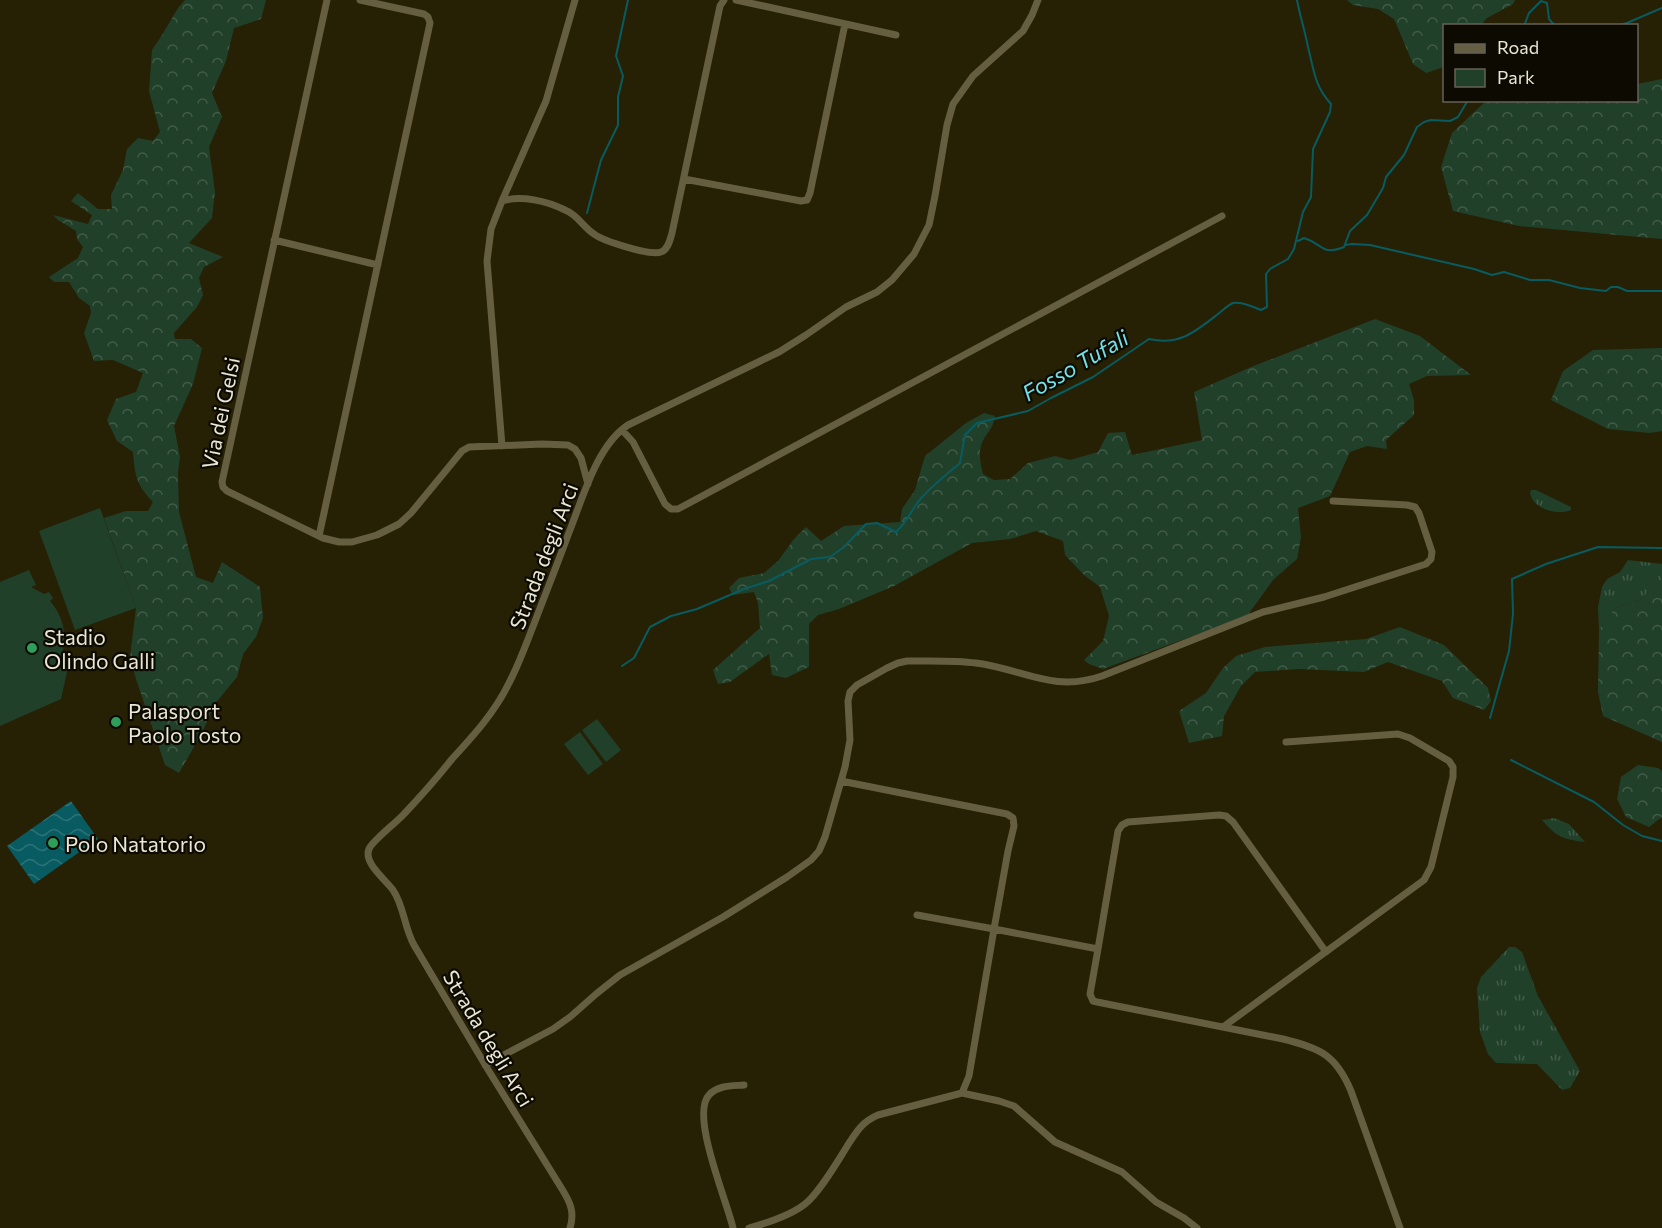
<svg xmlns="http://www.w3.org/2000/svg" width="1662" height="1228" viewBox="0 0 1662 1228" font-family="Commissioner,sans-serif">
<style>
.grass{fill:url(#grass-tufts)}
.forest{fill:url(#forest-crowns)}
.park{fill:#21402a}
.water{fill:url(#water-waves)}
.lines{fill:none;stroke-linecap:round;stroke-linejoin:round}
.stream{stroke:#085c61;stroke-width:2}
.minor{stroke:#655e41;stroke-width:7}
.leisure-dot{fill:#2e9e5b;stroke:#0d0a02;stroke-width:2}
.labels{text-anchor:middle;dominant-baseline:central;stroke-width:4.5;stroke-linejoin:round;paint-order:stroke}
.street-label{font-size:21px;fill:#eae7d6;stroke:#0d0a02}
.poi-label{font-size:21px;fill:#eae7d6;stroke:#0d0a02;text-anchor:start}
.water-label{font-size:22px;font-style:italic;fill:#74e2e9;stroke:#0d0a02}
</style>
<defs>
<pattern id="grass-tufts" width="24" height="20" patternUnits="userSpaceOnUse" patternTransform="scale(1.5)"><rect width="24" height="20" fill="#21402a"/><path d="M3 7l-1-3M5 7V3M7 7l1-3M15 17l-1-3M17 17v-4M19 17l1-3" fill="none" stroke="#415c48"/></pattern>
<pattern id="forest-crowns" width="20" height="18" patternUnits="userSpaceOnUse" patternTransform="scale(1.5)"><rect width="20" height="18" fill="#21402a"/><path d="M2 6a3 3 0 1 1 6 0M12 15a3 3 0 1 1 6 0" fill="none" stroke="#415c48"/></pattern>
<pattern id="water-waves" width="16" height="10" patternUnits="userSpaceOnUse" patternTransform="scale(1.5)"><rect width="16" height="10" fill="#085c61"/><path d="M0 5q4-4 8 0t8 0" fill="none" stroke="#2c7377"/></pattern>
</defs>
<rect width="100%" height="100%" fill="#262004"/>
<!-- grass -->
<path class="grass" d="M1531 490H1536L1571 507V510C1557 516 1533 509 1530 493Z
M1628 560 1662 564V579L1640 600 1615 608 1599 629 1598 607 1602 587 1607 579 1620 572Z
M1554 818 1569 824 1585 842C1562 839 1557 837 1542 820Z
M1509 947H1515L1522 952 1538 996 1580 1071 1570 1088 1562 1090 1537 1064 1496 1063 1488 1054 1480 1032 1477 988 1481 977Z"/>
<!-- forest -->
<path class="forest" d="M185 0H266L261 19 234 28 226 61 212 93 222 117 209 147 215 192 212 218 189 243 223 257 204 267 199 278 203 295 197 307 174 333 175 339H191L202 348 193 384 174 426 180 457 178 472 179 512 196 577 213 583 222 562 260 587 263 618 256 637 243 654 237 677 214 705 202 733 179 773 165 765 136 679 130 657 136 608 104 518 126 511H148L153 502C136 484 135 476 133 452L117 441 107 420 116 399 136 392 143 373 113 360 94 361 84 333 91 313 90 306 79 298 69 282H54L49 277 78 258 83 247 77 239 76 231 58 220 53 215 88 224 92 215 71 201 78 193 98 209H112L111 195 123 170 127 149 138 138 153 141 160 132 149 91 152 50 162 35 178 8Z
M1347 0H1515L1513 4 1487 18 1481 25 1444 26V67L1426 73 1413 64 1394 19 1378 9 1353 5Z
M1662 79V239L1519 226 1453 211 1441 167 1452 133 1486 101 1636 100 1637 84Z
M1375 319 1420 336 1471 375 1427 376 1409 384 1414 400V415L1386 440 1387 449 1367 446 1350 452 1330 496 1298 508 1301 537 1297 559 1273 580 1247 616 1103 669 1089 664 1084 660 1103 641 1109 616 1100 587 1084 575 1065 555 1063 541 1036 531 1010 539 972 543 894 586 839 609 818 615 809 624V667L786 678 772 675 769 654 730 682 718 684 713 670 760 628 758 603 754 592 733 595 729 588 739 578 764 573 778 561 794 539 806 527 821 541 844 526 900 522 902 509 915 490 925 456 966 423 984 413 995 416C993 427 991 428 985 437 977 449 980 461 983 474L994 480 1010 479 1028 463 1055 456 1070 460 1098 452 1108 433 1125 432 1132 455 1202 440 1194 392 1251 367Z
M1662 348V431L1650 433 1608 429 1551 400 1563 371 1593 350Z
M1662 579V742L1603 716 1598 692 1599 629 1615 608 1640 600Z
M1400 627 1444 645 1488 688 1491 701 1484 710 1453 698 1442 681 1388 662 1364 672 1299 669 1255 672 1241 686 1224 716 1222 736 1189 743 1179 711 1206 693 1223 668 1236 656 1265 647 1366 639Z
M1638 765 1658 768 1662 771V817L1649 827 1626 817 1617 799 1621 777Z"/>
<!-- park -->
<path class="park" d="M100 508 136 608 75 630 39 531Z
M29 570 36 585 31 587 44 594 49 592 53 598 50 601C65 618 68 639 60 660L69 663 61 699 0 726V582Z
M597 719 621 750 606 762 582 730Z
M580 732 603 764 588 775 564 744Z"/>
<!-- water -->
<path class="water" d="M71 801 98 839 34 884 7 846Z"/>
<g class="lines">
<!-- stream -->
<path class="stream" d="M1524 26 1529 13 1541 1 1547 3 1549 19 1555 26
M1618 26 1627 23 1662 8
M587 213 601 160 618 125V97L623 76 616 56 628 0
M1298 241 1304 238C1324 244 1321 256 1344 247L1350 231 1367 215 1383 188 1386 177 1404 155 1417 127 1424 122 1431 120 1450 121 1458 117 1468 100
M1345 245 1352 244 1370 245 1474 269 1492 275 1504 272 1530 280H1549L1580 288 1606 291 1611 287H1618L1627 291H1662
M622 666 634 658 650 627 671 616 697 609 744 589 769 581 811 559 830 557 844 547 866 524 877 523 896 532C907 522 910 513 918 502 930 487 946 475 960 463L965 435 977 423 1028 411 1051 398 1093 377 1149 339C1179 346 1195 332 1218 314 1222 311 1228 305 1233 303 1242 301 1253 307 1261 310L1267 307 1266 274 1270 269 1288 259 1294 249 1303 212 1311 197 1313 149 1330 112 1331 104C1314 85 1314 70 1308 47 1305 31 1300 16 1297 0
M1490 718 1509 651 1513 614 1512 579 1546 564 1598 547 1662 548
M1511 760 1594 802 1623 825 1642 836 1662 841"/>
<!-- minor -->
<path class="minor" d="M327 0 222 482 223 487 227 491 323 538 339 542H352L377 535 399 524 411 513 462 451 469 447 542 444 568 445 575 449 581 458 588 484
M736 0 896 35
M684 179 801 201 807 200 810 193 845 24
M502 201 546 101 575 0
M274 240 378 265
M622 430 633 442 665 504 671 509H678L1222 216
M502 446 487 261 491 229 502 201C521 195 547 201 565 210 578 215 583 227 594 234 603 241 650 256 661 252 668 250 670 240 672 233L720 6 724 0
M319 536 430 23 428 17 424 14 360 0
M841 781 1007 814 1013 818 1014 826 1008 851 994 929 917 915
M1098 949 1118 831 1122 825 1128 822 1219 815 1226 816 1233 822 1326 952
M1223 1027 1424 880 1431 867 1453 777V767L1449 761 1410 738 1398 734 1286 742
M485 1065 553 1029 570 1017 596 994 620 975 723 917 787 877 811 860 819 851 825 837 845 767 850 740 848 701 850 692 857 685 887 668 898 663 907 661C930 661 954 660 976 663 1023 669 1053 693 1102 676L1263 612 1324 597 1426 564 1431 559 1432 552 1419 513 1415 507 1407 505 1333 501
M962 1093 999 1101 1014 1106 1055 1142 1122 1172 1156 1202 1184 1218 1197 1228
M570 1228C575 1212 570 1202 562 1189L487 1068 414 945C404 927 404 906 393 890 386 880 363 863 369 849 372 841 397 822 404 814 421 796 437 778 452 759 474 735 495 712 509 683 519 664 526 644 534 624 545 595 557 565 568 535 582 501 596 446 628 425L779 352 806 335 846 307 877 292 892 280 914 254 929 225 935 196 947 125 953 104 973 76 1023 31 1032 15 1038 0
M733 1228C727 1201 690 1115 709 1095 718 1085 732 1086 744 1085
M749 1228C767 1223 790 1216 805 1204 819 1193 836 1164 846 1148 855 1134 861 1122 878 1115L962 1093 969 1076 994 929 1098 949 1090 994 1093 1001 1097 1002 1283 1039C1320 1048 1336 1055 1351 1091L1400 1228"/>
</g>
<!-- markers -->
<g class="leisure-dot">
<circle cx="32" cy="648" r="6"/>
<circle cx="116" cy="722" r="6"/>
<circle cx="53" cy="843" r="6"/>
</g>
<g class="labels">
<!-- street labels -->
<g class="street-label">
<text transform="translate(220 413) rotate(-78)">Via dei Gelsi</text>
<text transform="translate(543 556) rotate(-69)">Strada degli Arci</text>
<text transform="translate(489 1038) rotate(59)">Strada degli Arci</text>
</g>
<!-- poi labels -->
<g class="poi-label">
<text x="44" y="636">Stadio<tspan x="44" dy="24">Olindo Galli</tspan></text>
<text x="128" y="710">Palasport<tspan x="128" dy="24">Paolo Tosto</tspan></text>
<text x="65" y="843">Polo Natatorio</text>
</g>
<!-- water labels -->
<g class="water-label">
<text transform="translate(1075 365) rotate(-30)">Fosso Tufali</text>
</g>
</g>
<!-- legend -->
<rect x="1443" y="24" width="195" height="78" fill="#0d0a02" stroke="#656257" stroke-width="1.5"/>
<rect x="1455" y="44" width="30" height="9" fill="#655e41" stroke="#656257" stroke-width="1.5"/>
<text x="1497" y="54" font-size="18" fill="#eae7d6">Road</text>
<rect x="1455" y="69" width="30" height="18" fill="#21402a" stroke="#656257" stroke-width="1.5"/>
<text x="1497" y="84" font-size="18" fill="#eae7d6">Park</text>
</svg>
